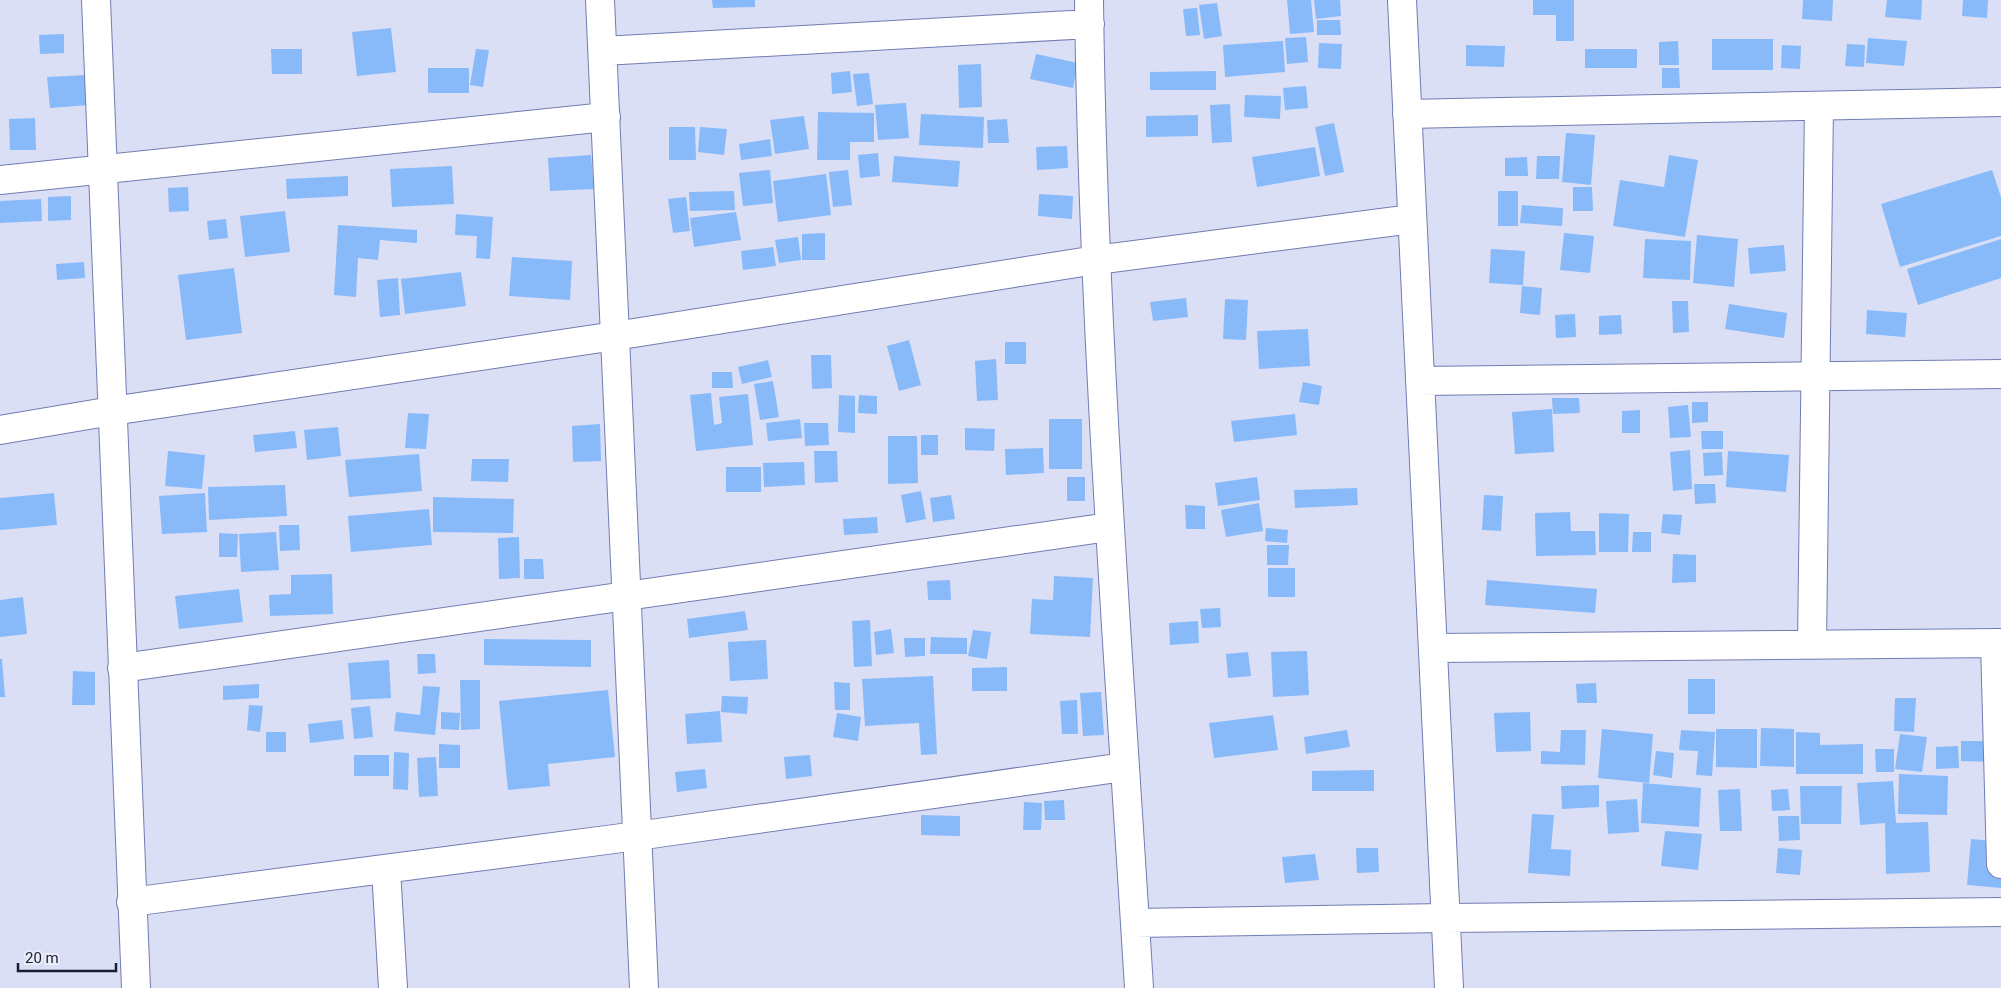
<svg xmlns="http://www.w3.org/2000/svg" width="2001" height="988" viewBox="0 0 2001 988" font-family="Roboto,sans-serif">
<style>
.building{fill:#88bafa}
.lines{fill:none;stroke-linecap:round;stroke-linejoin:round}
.minor-casing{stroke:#727cb0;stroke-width:30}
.tertiary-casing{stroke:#727cb0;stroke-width:30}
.minor{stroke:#fff;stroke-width:28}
.tertiary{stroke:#fff;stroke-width:28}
</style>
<rect width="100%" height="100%" fill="#dadff6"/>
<!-- building -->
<path class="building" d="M712 0H755V7L713 8Z
M1287 0H1311L1314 32 1290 34Z
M1314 0H1340L1341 16 1316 19Z
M1533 0H1574V41H1556V15H1533Z
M1803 0H1833L1832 21 1802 19Z
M1887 0H1922L1921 20 1885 17Z
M1963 0H1988L1987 18 1962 16Z
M1217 3 1222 36 1204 39 1199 5Z
M1197 8 1200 35 1186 36 1183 9Z
M1317 20H1340L1341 35H1317Z
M391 28 396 72 357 76 352 32Z
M64 34V53L40 54 39 35Z
M1306 37 1308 62 1287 64 1285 38Z
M1868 38 1907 41 1904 66 1866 63Z
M1712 39H1773V70H1712Z
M1283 41 1285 72 1225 77 1223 45Z
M1678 41 1679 65H1659V42Z
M1319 43 1342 44 1341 69 1318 68Z
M1847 44 1865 45 1864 67 1845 66Z
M1466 45 1505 46 1504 67 1466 66Z
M1782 45 1801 46 1800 69 1781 68Z
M271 49H302V74H272Z
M476 49 489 50 483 87 470 85Z
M1585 49H1637V68H1585Z
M1036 54 1078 63 1073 88 1030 79Z
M981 64 982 107 959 108 958 65Z
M428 68H469V93H428Z
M1662 68H1679L1680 88H1662Z
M850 71 852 92 832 94 831 73Z
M1216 71V90H1150V72Z
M869 73 873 104 857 106 853 74Z
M86 75 88 105 50 108 47 77Z
M1306 86 1308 108 1285 110 1283 88Z
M1245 95 1281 96 1280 119 1244 117Z
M906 103 909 138 878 140 875 105Z
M1230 104 1232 142 1212 143 1210 105Z
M818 112 874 113V142H850V160H817Z
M921 114 984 117 983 148 919 145Z
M1198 115V136L1146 137V116Z
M804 116 809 149 775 154 770 120Z
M35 118 36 150H10L9 119Z
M1007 119 1009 143H988L987 120Z
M1334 123 1344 172 1325 176 1315 127Z
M669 127H695L696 160H669Z
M700 127 727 129 724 155 698 152Z
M1566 133 1595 135 1591 185 1562 182Z
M770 139 772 156 741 160 739 144Z
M1067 146 1068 168 1037 170 1036 147Z
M1315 147 1320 176 1257 187 1252 157Z
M878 153 880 176 860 178 858 155Z
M591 155 594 189 550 191 548 158Z
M1669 155 1698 160 1685 237 1613 226 1620 180 1664 187Z
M894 156 960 161 958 187 892 182Z
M1537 156H1560L1559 179H1536Z
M1527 157 1528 176H1505V158Z
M452 166 454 204 392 207 390 169Z
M770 170 773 203 743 206 739 173Z
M848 170 852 205 833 207 829 172Z
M1992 170 2001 197V236L1900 267 1881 204Z
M826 174 831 215 778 222 773 181Z
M348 176V196L287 199 286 179Z
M188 187 189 211 169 212 168 188Z
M1573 187H1592L1593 211H1573Z
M734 191 735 210 690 211 689 192Z
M1498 191H1518V226H1498Z
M1039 194 1073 196 1072 219 1038 216Z
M71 196V220L48 221V197Z
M686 197 690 231 673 233 668 199Z
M41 199 42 221 0 223V201Z
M1522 205 1563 208 1562 226 1520 223Z
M285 211 290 252 245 257 240 216Z
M736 212 741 240 694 247 690 218Z
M456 214 493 217 490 259 476 258 477 236 455 235Z
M226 219 228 238 209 240 207 221Z
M338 225 417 230V243L380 240 378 260 358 258 356 297 334 295Z
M825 233V260H802V234Z
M1564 233 1594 236 1590 273 1560 270Z
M1697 235 1738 239 1734 287 1693 283Z
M798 237 801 260 779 263 775 240Z
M1645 239 1691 241 1690 280 1643 278Z
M2001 239V278L1918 305 1907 269Z
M1784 245 1786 271 1750 274 1748 248Z
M773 247 776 266 743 270 741 251Z
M1491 249 1525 251 1523 285 1489 283Z
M512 257 572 261 570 300 509 296Z
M84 262 85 278 57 280 56 264Z
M234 268 242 333 186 340 178 275Z
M461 272 466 306 405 314 401 279Z
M398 278 400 315 380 317 377 280Z
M1522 286 1542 288 1540 315 1520 313Z
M1186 298 1188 317 1153 321 1150 302Z
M1225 299 1248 300 1246 340 1223 339Z
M1672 301H1688L1689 332 1673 333Z
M1729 304 1787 313 1784 338 1725 329Z
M1867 310 1907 313 1905 337 1866 334Z
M1575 314 1576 337 1556 338 1555 315Z
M1621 315 1622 334 1599 335V316Z
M1308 329 1310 366 1259 369 1257 331Z
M909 340 921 385 899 391 887 346Z
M1005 342H1026V364H1005Z
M811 355H831L832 388 812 389Z
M996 359 998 400 977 401 975 361Z
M768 360 772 377 742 384 738 367Z
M712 372H732L733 388H712Z
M773 381 779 417 760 420 754 384Z
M1303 382 1322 386 1319 405 1299 402Z
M711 393 714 425 722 423 719 397 748 394 753 445 696 451 690 395Z
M839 395 855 396V433L838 432Z
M859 395 877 396V414L858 413Z
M1552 398H1579L1580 413 1553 414Z
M1692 402H1708V422L1692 423Z
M1688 405 1691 437 1670 438 1668 407Z
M1552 409 1554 452 1515 454 1512 412Z
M1640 410V433H1622V411Z
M408 413 429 414 426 449 405 448Z
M1295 414 1297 435 1234 442 1231 421Z
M800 419 802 438 768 441 766 423Z
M1049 419H1082V469H1049Z
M804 423H828L829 445 805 446Z
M600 424 601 461 573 462 572 426Z
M338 427 341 456 307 460 304 430Z
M965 428 995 429 994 451 965 450Z
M295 431 297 448 255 452 253 435Z
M1701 431H1723V449H1702Z
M921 435H938V455H921Z
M888 436H917L918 483 888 484Z
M1043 448 1044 473 1006 475 1005 449Z
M1690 450 1692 489 1673 491 1670 452Z
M168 451 205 455 202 489 165 486Z
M814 451H837L838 482 815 483Z
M1728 451 1789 455 1786 492 1726 487Z
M1722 452 1723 475 1704 476 1703 453Z
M419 454 422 491 349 497 345 460Z
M472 459H509L508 482 471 481Z
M804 462 805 485 764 487 763 463Z
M726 467H761V492H726Z
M1067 477H1085V501H1067Z
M1257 477 1260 500 1218 506 1215 483Z
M1694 484H1715L1716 503 1695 504Z
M285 485 287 516 209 520 208 487Z
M1357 488 1358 505 1295 508 1294 490Z
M921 491 926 519 906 523 901 495Z
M54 493 57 525 0 530V498Z
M205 493 207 532 162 534 159 496Z
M951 495 955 519 933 522 930 498Z
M1484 495 1503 496 1501 531 1482 530Z
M433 497 514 499 513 533 433 532Z
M1259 503 1263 531 1226 537 1221 510Z
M1185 505 1205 506V529H1186Z
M429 509 432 545 351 552 348 516Z
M1570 512 1571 531H1595L1596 555 1536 556 1535 513Z
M1599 513 1629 514 1628 552H1599Z
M1663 514 1682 515 1680 535 1661 533Z
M877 517 878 533 844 535 843 519Z
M279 525H299L300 550 280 551Z
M1266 528 1288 530 1287 543 1265 541Z
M276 532 279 570 241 572 239 534Z
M1633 532H1651V552H1632Z
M219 533 238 534 237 557H219Z
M519 537 520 578 499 579 498 538Z
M1267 545H1289L1288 565H1267Z
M1673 554 1696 555V582L1672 583Z
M524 559H543L544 579H524Z
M1268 568H1295V597H1268Z
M332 574 333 614 270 616 269 595 291 594V575Z
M1054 576 1093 578 1090 637 1030 634 1032 599 1053 600Z
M950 580 951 600H928L927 581Z
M1487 580 1597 589 1595 613 1485 605Z
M239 589 243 622 179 629 175 596Z
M23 597 27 634 0 637V600Z
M1220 608 1221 627 1202 628 1200 609Z
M745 611 748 630 689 638 687 619Z
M870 620 872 666 854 667 852 621Z
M1198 621 1199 643 1170 645 1169 623Z
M891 629 894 653 876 655 874 632Z
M973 630 991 632 987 659 968 656Z
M931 637 967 638V654H930Z
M904 638H925V656L905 657Z
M484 639 591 640V667L484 665Z
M766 640 768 679 730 681 728 642Z
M1307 651 1309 695 1273 697 1271 652Z
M1248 652 1251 676 1228 678 1226 654Z
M417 654H435L436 673 418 674Z
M0 659H2L5 697H0Z
M389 660 391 698 351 700 348 663Z
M1007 667V691H972V668Z
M73 671 95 672V705H72Z
M933 676 937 754 921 755 919 723 865 726 862 679Z
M1688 679H1715V714H1688Z
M460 680H480V729L461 730Z
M834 682 850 683V710H835Z
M1596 683 1597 703H1577L1576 684Z
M259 684V698L223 700V686Z
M423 686 440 687 435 735 394 731 396 712 420 715Z
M608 690 615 757 548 764 550 786 508 790 499 701Z
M1101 692 1104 735 1083 736 1080 693Z
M722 696 748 697 747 714 721 712Z
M1895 698H1916L1914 732 1894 731Z
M1077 700 1078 734H1062L1060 701Z
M249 705 263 706 260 732 247 730Z
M370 706 373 737 354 739 351 708Z
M720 711 722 742 687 744 685 714Z
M441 712 460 713 459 730 441 729Z
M1530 712 1531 751 1496 752 1494 713Z
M837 713 861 717 858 741 833 737Z
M1273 715 1278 750 1214 758 1209 723Z
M342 720 344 739 310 743 308 724Z
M1761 728 1794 729V767L1760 766Z
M1602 729 1653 734 1649 783 1598 778Z
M1716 729H1757V768L1716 767Z
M1347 730 1350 747 1306 754 1304 737Z
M1561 730H1586L1585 765 1541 764V751L1560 752Z
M1681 730 1715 732 1712 776 1696 775 1698 751 1679 750Z
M266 732H286V752H266Z
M1796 732 1820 733V745L1863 744V774H1796Z
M1900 734 1927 737 1922 772 1895 769Z
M1961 741H1993L1992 762 1961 761Z
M439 744 460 745V768H439Z
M1958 746 1959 768 1936 769V747Z
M1875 749H1894V772H1876Z
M1656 751 1674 753 1672 778 1653 775Z
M394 752 409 753 408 790 393 789Z
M354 755H389V776H354Z
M810 755 812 776 786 779 784 757Z
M436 757 438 796 419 797 417 758Z
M705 769 707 788 677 792 675 772Z
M1374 770V791H1312V771Z
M1899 774 1948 776 1947 815 1898 814Z
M1893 781 1896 823 1928 822 1930 872 1886 874 1885 823 1860 825 1857 783Z
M1643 783 1701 788 1699 827 1641 823Z
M1599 785V807L1562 809 1561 786Z
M1800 786H1842L1841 824H1801Z
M1740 789 1742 831H1720L1718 790Z
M1788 789 1790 810 1772 811 1771 790Z
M1637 799 1639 832 1608 834 1606 801Z
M1064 800 1065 820H1045L1044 801Z
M1024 802 1042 803 1041 830H1023Z
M1532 814 1554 815 1551 849 1571 850 1570 876 1528 873Z
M921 815 960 816V836L921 835Z
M1778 816H1799L1800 840 1779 841Z
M1665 831 1702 834 1698 870 1661 866Z
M1971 839 1994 841 2001 862V888L1967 885Z
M1356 848H1378L1379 872 1357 873Z
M1778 848 1802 850 1800 875 1776 873Z
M1315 854 1319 880 1285 883 1282 857Z"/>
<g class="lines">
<defs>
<path id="minor" d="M600 0 644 988
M1089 0C1093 330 1119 659 1139 988
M1402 0 1449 988
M603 51 1090 24
M1407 114 2001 102
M0 180 606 117
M1420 381 2001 374
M0 430 112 411 615 336 1096 260 1412 219
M1812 643 1819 106
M1995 643 2001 864
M1433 648 2001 643
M122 668 1109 527
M386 869 393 988
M131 902 637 836 1124 767
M1135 923 1445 918 2001 912"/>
<path id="tertiary" d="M96 0 136 988"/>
</defs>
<!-- minor casing -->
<use href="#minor" class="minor-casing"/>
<!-- tertiary casing -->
<use href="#tertiary" class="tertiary-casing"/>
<!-- minor -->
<use href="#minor" class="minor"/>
<!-- tertiary -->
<use href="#tertiary" class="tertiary"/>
</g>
<!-- scale -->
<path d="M18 963v8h98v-8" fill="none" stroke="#1a1d32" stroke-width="2.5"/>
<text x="25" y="963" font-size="15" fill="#1a1d32" stroke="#eaedf8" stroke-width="4" paint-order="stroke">20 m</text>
</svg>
